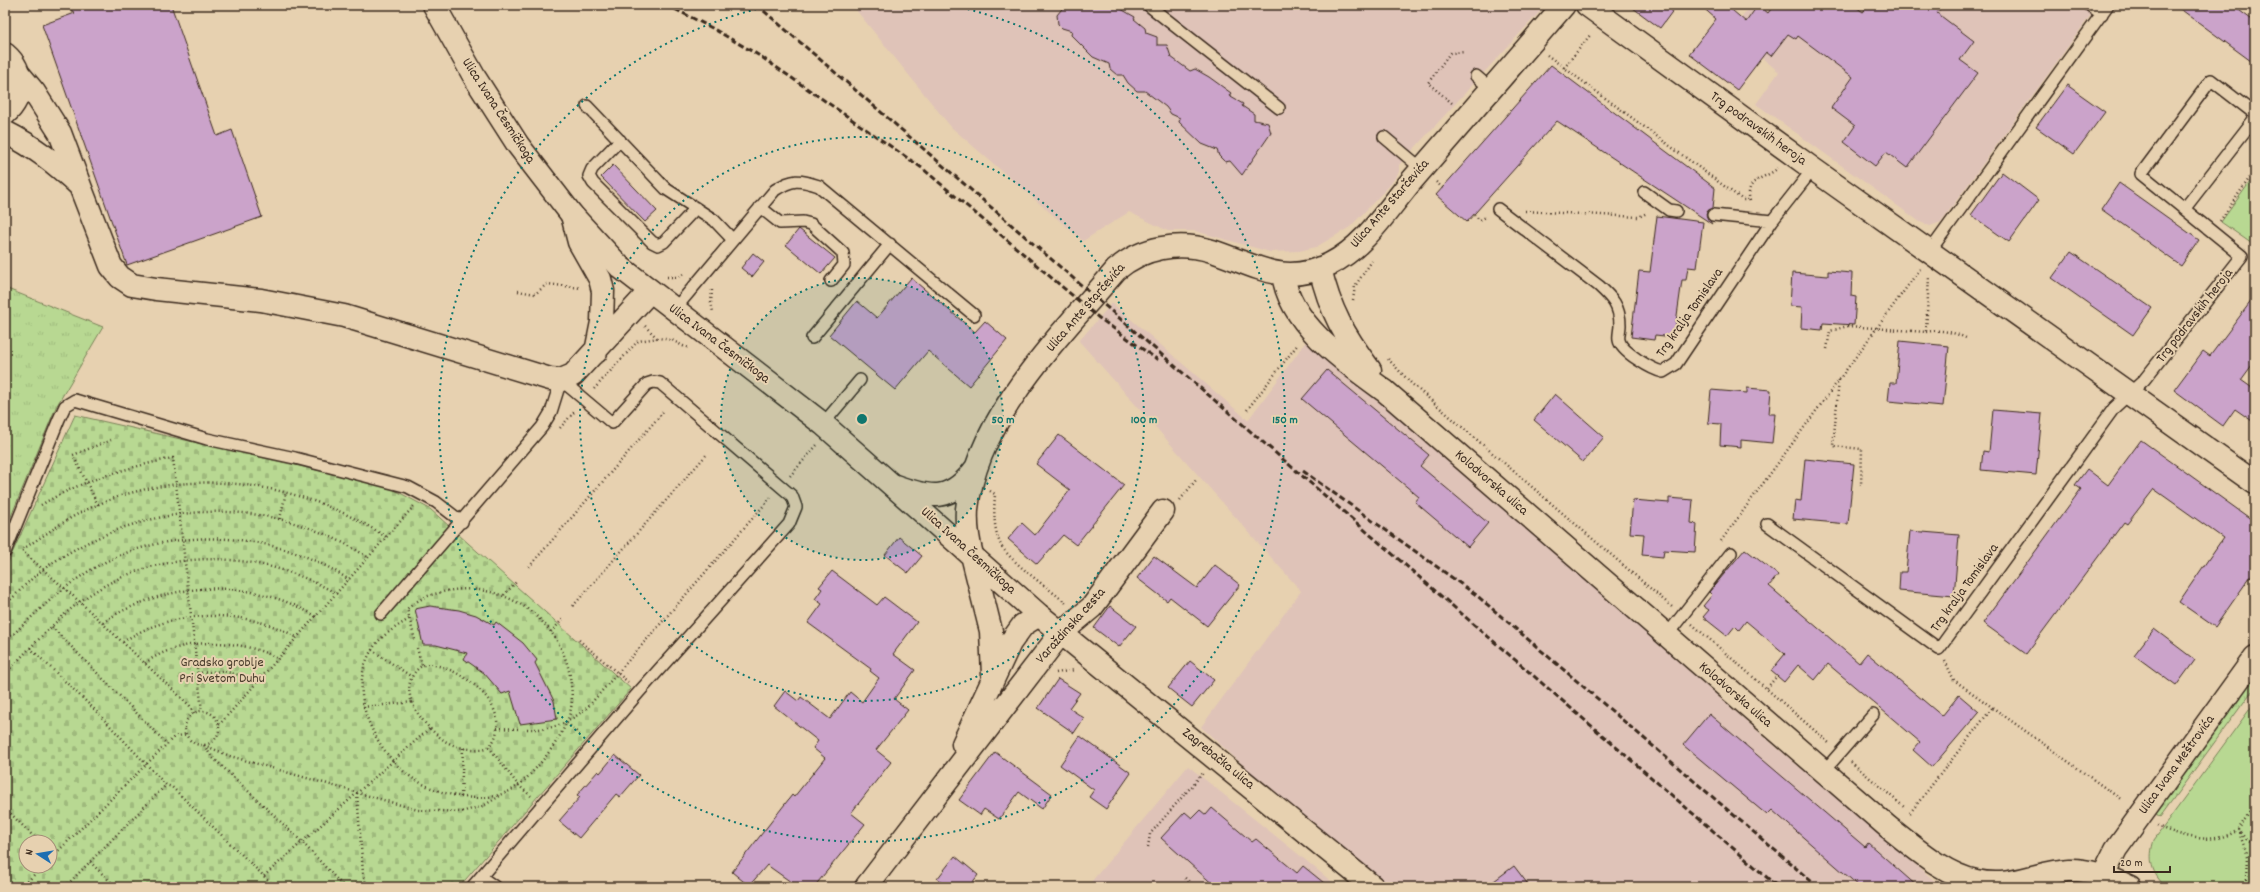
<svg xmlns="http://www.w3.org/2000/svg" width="2260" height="892" viewBox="0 0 2260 892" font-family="Dekko,sans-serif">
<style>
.built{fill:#dfc3b8}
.grass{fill:url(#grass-tufts);stroke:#7a8158}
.cemetery{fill:url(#cemetery-stones);stroke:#7a8158;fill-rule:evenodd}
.green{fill:#b8d892;stroke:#7a8158}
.building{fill:#cba3ca;stroke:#3b2a1e}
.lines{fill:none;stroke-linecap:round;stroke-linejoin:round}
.service-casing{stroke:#3b2a1e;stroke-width:14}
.minor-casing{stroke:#3b2a1e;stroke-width:25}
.tertiary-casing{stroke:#3b2a1e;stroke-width:25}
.secondary-casing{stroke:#3b2a1e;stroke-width:25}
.primary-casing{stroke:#3b2a1e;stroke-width:25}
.path{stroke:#3b2a1e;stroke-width:2.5;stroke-dasharray:1 3;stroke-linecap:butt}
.service{stroke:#e7d1b0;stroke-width:11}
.minor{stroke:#e7d1b0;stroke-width:22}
.tertiary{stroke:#e7d1b0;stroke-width:22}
.secondary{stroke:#e7d1b0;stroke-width:22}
.primary{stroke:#e7d1b0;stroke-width:22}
.rail{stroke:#3b2a1e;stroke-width:3;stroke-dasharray:6 3;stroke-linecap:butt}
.ring{fill:none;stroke:#0f766e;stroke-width:2;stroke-dasharray:2 4}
.labels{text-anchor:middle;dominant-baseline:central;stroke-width:4;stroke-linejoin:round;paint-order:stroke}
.street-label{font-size:14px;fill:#3b2a1e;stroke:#e7d1b0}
.park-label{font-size:14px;fill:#483b2a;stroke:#e7d1b0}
.centre{fill:#0f766e;stroke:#e7d1b0;stroke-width:2}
.ring-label{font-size:12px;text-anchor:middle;font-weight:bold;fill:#0f766e;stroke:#e7d1b0;stroke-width:4;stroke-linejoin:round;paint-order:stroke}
</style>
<defs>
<pattern id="grass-tufts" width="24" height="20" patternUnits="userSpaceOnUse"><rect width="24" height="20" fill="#b8d892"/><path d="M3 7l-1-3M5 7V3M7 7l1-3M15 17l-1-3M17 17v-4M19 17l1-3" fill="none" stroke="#9fba7d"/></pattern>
<pattern id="cemetery-stones" width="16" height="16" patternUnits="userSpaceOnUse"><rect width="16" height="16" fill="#b8d892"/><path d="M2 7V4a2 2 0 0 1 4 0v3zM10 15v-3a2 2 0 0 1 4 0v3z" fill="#9fba7d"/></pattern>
</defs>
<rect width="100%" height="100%" fill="#e7d1b0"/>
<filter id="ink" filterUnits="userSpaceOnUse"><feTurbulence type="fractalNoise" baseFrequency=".025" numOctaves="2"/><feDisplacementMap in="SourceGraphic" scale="8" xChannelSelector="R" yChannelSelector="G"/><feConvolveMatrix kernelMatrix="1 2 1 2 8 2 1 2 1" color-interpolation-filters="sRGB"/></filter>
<g filter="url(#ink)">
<!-- built -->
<path class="built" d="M852 5H1546L1399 165V172L1390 185 1350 227 1316 247 1299 251 1270 252 1195 231H1168L1129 212 1083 241 951 127Z
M1751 5H2098L1941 222 1930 226 1920 222 1756 104 1779 72 1730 31Z
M1112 303 1248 420 1306 342 1420 436 1782 752 1942 887H1390L1275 794 1201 727 1301 591 1079 341Z
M1188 766 1303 858 1338 887H1087Z"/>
<!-- grass -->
<path class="grass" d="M5 288 103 327 56 407 5 531Z
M2255 676V687L2160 817 2155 813Z"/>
<!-- cemetery -->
<path class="cemetery" d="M75 415 387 486 430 509 631 689 459 887H5V569ZM26 842H50V866H26Z"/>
<!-- green -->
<path class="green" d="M2255 175V246L2221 222Z
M2255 702V887H2166C2151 873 2148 859 2154 840Z"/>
<!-- building -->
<path class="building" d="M65 5H171L217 136 232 130 262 217 127 265 42 25 75 13Z
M1065 5H1114L1135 17 1134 19 1145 28 1146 33 1157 37V45H1167L1171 57 1190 71 1195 69 1209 77 1231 93 1229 96 1243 104 1242 106 1254 114V120L1268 123 1271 133 1242 175 1230 161 1225 162 1219 156 1217 150 1202 144 1179 122 1180 118 1171 114 1166 107 1145 91H1137L1128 83 1123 75H1117L1110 69 1109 64 1093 57 1071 35 1072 31 1062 28 1058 24 1057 15Z
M1629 5H1677L1660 28Z
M1700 5H1726L1746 22 1758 5 1768 13 1774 5H1853L1863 12 1869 5H1943L1937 13 1974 41 1960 60 1978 73 1907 168 1886 152 1875 166 1844 142 1855 126 1831 108 1853 77 1798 36 1796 39 1788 34 1771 56 1766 52 1737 90 1689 54 1716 19Z
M2175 5H2232L2255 22V64Z
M1551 65 1715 188 1713 208 1708 211 1706 215 1712 224 1557 121 1467 222 1436 195Z
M2067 85 2105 112 2074 154 2036 127Z
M613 165 657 211 645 222 601 177Z
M2002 172 2039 200 2009 242 1971 215Z
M2119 183 2199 240 2181 266 2101 209Z
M1657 216 1703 222 1697 268 1688 267 1686 280H1682L1674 337 1655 335 1654 340 1631 337 1639 271 1650 272Z
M799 229 835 258 821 274 786 245Z
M2071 252 2152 308 2133 335 2052 278Z
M753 253 764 262 752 277 741 268Z
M1828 271 1852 273 1851 296 1856 297 1854 325 1823 323 1822 330 1801 328 1802 307 1790 306 1792 273 1828 276Z
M911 278 975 332 985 321 1007 340 969 386 928 351 895 390 829 335 857 301 877 318Z
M2255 296V361L2241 380 2255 390V423L2235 409 2223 426 2174 390 2203 351 2210 356Z
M1900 341 1949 346 1943 406 1888 401 1890 383H1896Z
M1327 370 1429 455 1420 466 1488 523 1468 547 1415 502 1419 497 1302 399Z
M1747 388 1771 390 1769 414H1775L1772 443 1741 440V447L1720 445 1721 424 1708 423 1711 390 1747 393Z
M1555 394 1604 437 1583 462 1534 420Z
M1993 410 2042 414 2036 475 1981 470 1983 451 1989 452Z
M1059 435 1124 485 1076 545 1063 535 1037 564 1008 539 1022 523 1035 535 1070 490 1036 464Z
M2141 440 2255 522V570L2215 627 2179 602 2223 538 2154 489 2127 524 2124 522 2026 654 1983 623 2081 489 2075 485 2087 469 2108 485Z
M1805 459 1854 464 1848 524 1793 519 1795 500 1801 501Z
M1669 498 1693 500 1691 523 1697 524 1695 552 1664 550 1663 557 1642 555 1644 534 1630 533 1633 500 1669 503Z
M1910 531 1959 535 1954 596 1899 591 1900 572H1906Z
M899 537 922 556 908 573 885 555Z
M1745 549 1778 575 1769 586 1859 663 1867 653 1942 716 1959 695 1979 712 1932 767 1913 750 1920 742 1828 664 1815 680 1798 665 1784 682 1771 671 1785 654 1746 621 1739 630 1735 626 1727 636 1703 617 1709 610 1703 606 1712 595 1709 592Z
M1154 556 1197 588 1215 565 1240 585 1207 626 1170 597 1167 601 1137 578Z
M832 571 877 605 884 597 917 622 893 654 915 670 894 699 908 710 876 750 891 762 851 813 865 824 814 887H798L767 865 749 886 732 872 792 795 794 797 825 758 813 748 818 741 774 706 785 691 798 701 801 697 830 719 850 692 862 702 879 678 870 671 871 669 808 623 822 604 815 599 822 589 819 587Z
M430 606 459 610 476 615 494 625 496 622 523 643 537 660 535 663 554 701 557 719 520 724 510 691 502 694 484 673 464 659 467 653 436 645H423L415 609Z
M1110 606 1136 626 1119 647 1094 628Z
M2154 629 2195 660 2176 686 2134 655Z
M1190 661 1214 680 1192 707 1168 688Z
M1058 679 1080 693 1069 708 1084 718 1074 733 1038 708Z
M1709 714 1865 847 1868 843 1918 887H1860L1772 810 1767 815 1683 745Z
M1080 736 1131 773 1106 809 1089 797 1094 790 1060 765Z
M995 752 1052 794 1042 809 1019 792 999 819 984 809 980 815 959 800Z
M615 755 639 775 620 797 616 794 579 838 559 821 580 797 577 795 598 771 600 773Z
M1212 808 1252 842 1256 839 1297 873 1303 866 1329 887H1216L1161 838 1185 812 1192 818 1200 810 1206 815Z
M955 856 978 875 969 887H947L937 879Z
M1514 866 1530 887H1486Z"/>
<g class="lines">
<defs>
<path id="service" d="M1148 5 1279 108
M2089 5 2102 14
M1476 76 1491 89
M587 106 666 189 714 220 733 240
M1384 137 1422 169
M620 140 592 169 589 176 593 183 652 242 658 245 664 242 696 208
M1644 192 1669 210 1676 211
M760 207 780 223 803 222 811 224 843 253 844 265 831 281
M2185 208 2255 118
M1498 209 1599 286C1612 298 1620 306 1620 325 1620 330 1618 336 1619 340 1621 352 1653 370 1663 372L1676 364 1772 221 1813 169
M1713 215 1772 221
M1930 251 2108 5
M674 310 775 190C792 179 799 179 819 186L974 315
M812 338 890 244
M823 424 860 380
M1767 524 1939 649 2114 408 2144 380 2242 256 2141 174 2211 80 2255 114
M5 552 59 419 65 406 75 400 207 439 295 458 408 487 436 502 462 522
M381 614 542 427 551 412 561 380 612 423 647 384 653 382 660 383 792 496 796 507 789 524 639 692 472 887
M1667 635 1731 553
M1824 771 1873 715
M481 877 495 887"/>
<path id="minor" d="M1587 5 1813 169 2255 483
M5 54C25 71 24 97 5 114
M5 132C35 147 55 163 80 186L60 133 34 92 19 74
M80 186 111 266 120 277 132 285 156 289 261 300 344 316 550 379 561 380 573 375 650 291
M572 215 579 242 600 279 603 291 602 322 596 352
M1061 633 1092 607 1163 511"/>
<path id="tertiary" d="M2103 875 2116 849 2255 657"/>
<path id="secondary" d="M1320 268C1330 311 1344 335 1370 370
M1283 274C1289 324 1346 363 1385 391L1888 827C1914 847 1943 874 1976 881 2012 889 2036 872 2069 870 2090 869 2112 878 2130 887
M895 486C932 499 951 502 976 468
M972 555C968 540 966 525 967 509 976 419 1060 336 1116 270 1142 247 1179 241 1212 251 1255 265 1284 287 1330 264 1366 246 1389 207 1414 178 1464 120 1514 62 1564 5"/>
<path id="primary" d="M434 5 475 78 518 145 572 215 620 267 823 424 1039 615 1373 887
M972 555 991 631 993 675
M963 744 1010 643 1023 625 1039 615
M866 887 1061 633"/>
</defs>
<!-- service casing -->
<use href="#service" class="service-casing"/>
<!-- minor casing -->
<use href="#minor" class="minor-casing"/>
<!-- tertiary casing -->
<use href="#tertiary" class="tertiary-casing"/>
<!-- secondary casing -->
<use href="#secondary" class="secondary-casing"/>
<!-- primary casing -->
<use href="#primary" class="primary-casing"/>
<!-- path -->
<path class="path" d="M1547 55 1743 200H1749
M1564 68 1591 34
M1452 103 1428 83 1450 53 1465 52
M1436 182 1443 188
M1750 201C1744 178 1766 179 1778 168
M1525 211 1639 217 1647 213
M1474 215 1480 220 1486 217
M2220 221 2255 170
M667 277H678L683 274
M712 290 711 302 713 312
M518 291 535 294 547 284 581 288
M1353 300 1355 286 1372 261
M645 326 657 338
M1926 332C1940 329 1953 332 1966 338
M1827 349 1830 331 1848 326 1926 332 1929 277
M1388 359 1412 384 1672 607
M1839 380 1833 446 1862 449 1861 486
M594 389 638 341 658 338 672 340 683 346 690 348
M1247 410 1298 344
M560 428 575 411
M790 476 817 445
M990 491 995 494C994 510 993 527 1000 543 1008 561 1050 589 1066 603
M1180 500 1196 480
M41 505C82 480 126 468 173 458L202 711
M98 505 73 455 111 440
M280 519 286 492
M1721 541 1920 269
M529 567 663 412
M504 595 517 581
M5 605C18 593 31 578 45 568 143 499 267 491 369 558
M573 606 708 453
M409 619C398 626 385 633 376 644 345 684 369 739 401 769 429 795 487 810 519 785 538 769 567 733 571 708 573 697 571 687 570 676 560 619 504 580 447 591 429 595 421 597 407 609L415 640
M103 623C115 613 129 608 143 602 200 580 264 585 317 617
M1692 624 1829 743
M52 627 167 744
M551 632 563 619
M579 640 628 682
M5 642C30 619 54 594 83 575 159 523 275 528 349 580
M123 642C171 608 248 608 298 638
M30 648C50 628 70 607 94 592 168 545 264 551 337 594
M417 648 422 665
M372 650 412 677
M1945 661 1954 680 2122 800
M145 663C183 636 239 638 279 659
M427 664C459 666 511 703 494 740 491 746 487 749 480 749 468 750 455 747 445 741 427 729 399 698 413 675 417 669 420 666 427 664Z
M197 673 223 671 259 680
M1056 673 1075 670
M5 674 30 648 93 708 166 785 172 787 275 887
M1767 688 1777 676
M363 707 413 702
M185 728a17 17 0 1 1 34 0a17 17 0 1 1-34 0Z
M194 713 190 706 80 602 21 550C44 536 64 520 88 509 184 463 300 480 386 537
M567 723 581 736
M219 725 414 506
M497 728 520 729
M527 729C554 730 566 724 587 708L772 496
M204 745 230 756 418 810 461 812 483 806 500 796
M204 745 211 756 302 842 344 887
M489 747 518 785 531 796
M1851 762 1904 807
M357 793 363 873 367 887
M461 797 463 748
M5 808 39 842
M1910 813 1993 707
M2157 826C2183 837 2213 846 2238 830L2245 838 2255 844
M1148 847 1150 834 1203 773
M50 859 174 737 187 734
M90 862 116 887
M264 876 430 728
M1185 878 1195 887
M2247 880 2248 856 2238 830 2251 810 2255 798
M22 887 43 866
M65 887 166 785"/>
<!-- service -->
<use href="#service" class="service"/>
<!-- minor -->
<use href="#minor" class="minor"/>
<!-- tertiary -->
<use href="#tertiary" class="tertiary"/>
<!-- secondary -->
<use href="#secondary" class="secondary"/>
<!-- primary -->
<use href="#primary" class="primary"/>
<!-- rail -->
<path class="rail" d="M667 5 712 28 760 56 922 168 1099 318 1158 360
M757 5 1778 887
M1303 471 1475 594 1818 887"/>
</g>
</g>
<!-- distance rings -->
<circle cx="862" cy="419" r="141" fill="#0f766e" fill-opacity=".12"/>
<g class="ring">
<circle cx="862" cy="419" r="141"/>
<circle cx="862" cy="419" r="282"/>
<path d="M950 5A423 423 0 1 1 774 5"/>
</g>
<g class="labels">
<!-- street labels -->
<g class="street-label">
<text transform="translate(498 111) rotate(57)">Ulica Ivana Česmičkoga</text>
<text transform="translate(1758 129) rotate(36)">Trg podravskih heroja</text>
<text transform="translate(1390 204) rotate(-49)">Ulica Ante Starčevića</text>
<text transform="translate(1086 308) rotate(-49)">Ulica Ante Starčevića</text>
<text transform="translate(1690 313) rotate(-55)">Trg kralja Tomislava</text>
<text transform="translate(2195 316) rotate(-52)">Trg podravskih heroja</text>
<text transform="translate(719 344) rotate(37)">Ulica Ivana Česmičkoga</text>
<text transform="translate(1491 483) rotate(41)">Kolodvorska ulica</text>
<text transform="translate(968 551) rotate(42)">Ulica Ivana Česmičkoga</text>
<text transform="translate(1965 588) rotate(-54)">Trg kralja Tomislava</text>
<text transform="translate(1071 626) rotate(-48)">Varaždinska cesta</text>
<text transform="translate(1735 695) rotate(41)">Kolodvorska ulica</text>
<text transform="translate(1218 759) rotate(39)">Zagrebačka ulica</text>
<text transform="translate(2177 765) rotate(-54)">Ulica Ivana Meštrovića</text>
</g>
<!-- park labels -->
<g class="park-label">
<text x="222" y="663">Gradsko groblje<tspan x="222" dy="16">Pri Svetom Duhu</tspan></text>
</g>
</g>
<circle cx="862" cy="419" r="6" class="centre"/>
<g class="ring-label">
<text x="1003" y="423">50 m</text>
<text x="1144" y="423">100 m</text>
<text x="1285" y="423">150 m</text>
</g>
<!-- margin -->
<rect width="2260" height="892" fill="none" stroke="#e7d1b0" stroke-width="20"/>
<rect x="10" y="10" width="2240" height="872" fill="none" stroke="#3b2a1e" stroke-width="1.5" filter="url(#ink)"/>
<!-- north arrow -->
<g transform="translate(38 854) rotate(282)"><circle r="19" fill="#e7d1b0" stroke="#a28e76"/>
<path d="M0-3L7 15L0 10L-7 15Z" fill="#1f6fb2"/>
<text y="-6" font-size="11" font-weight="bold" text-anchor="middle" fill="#3b2a1e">N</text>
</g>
<!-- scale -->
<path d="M2114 866v6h56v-6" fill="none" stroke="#3b2a1e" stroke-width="2"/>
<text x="2120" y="866" font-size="12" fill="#3b2a1e" stroke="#e7d1b0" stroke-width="3" paint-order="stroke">20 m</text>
</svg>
